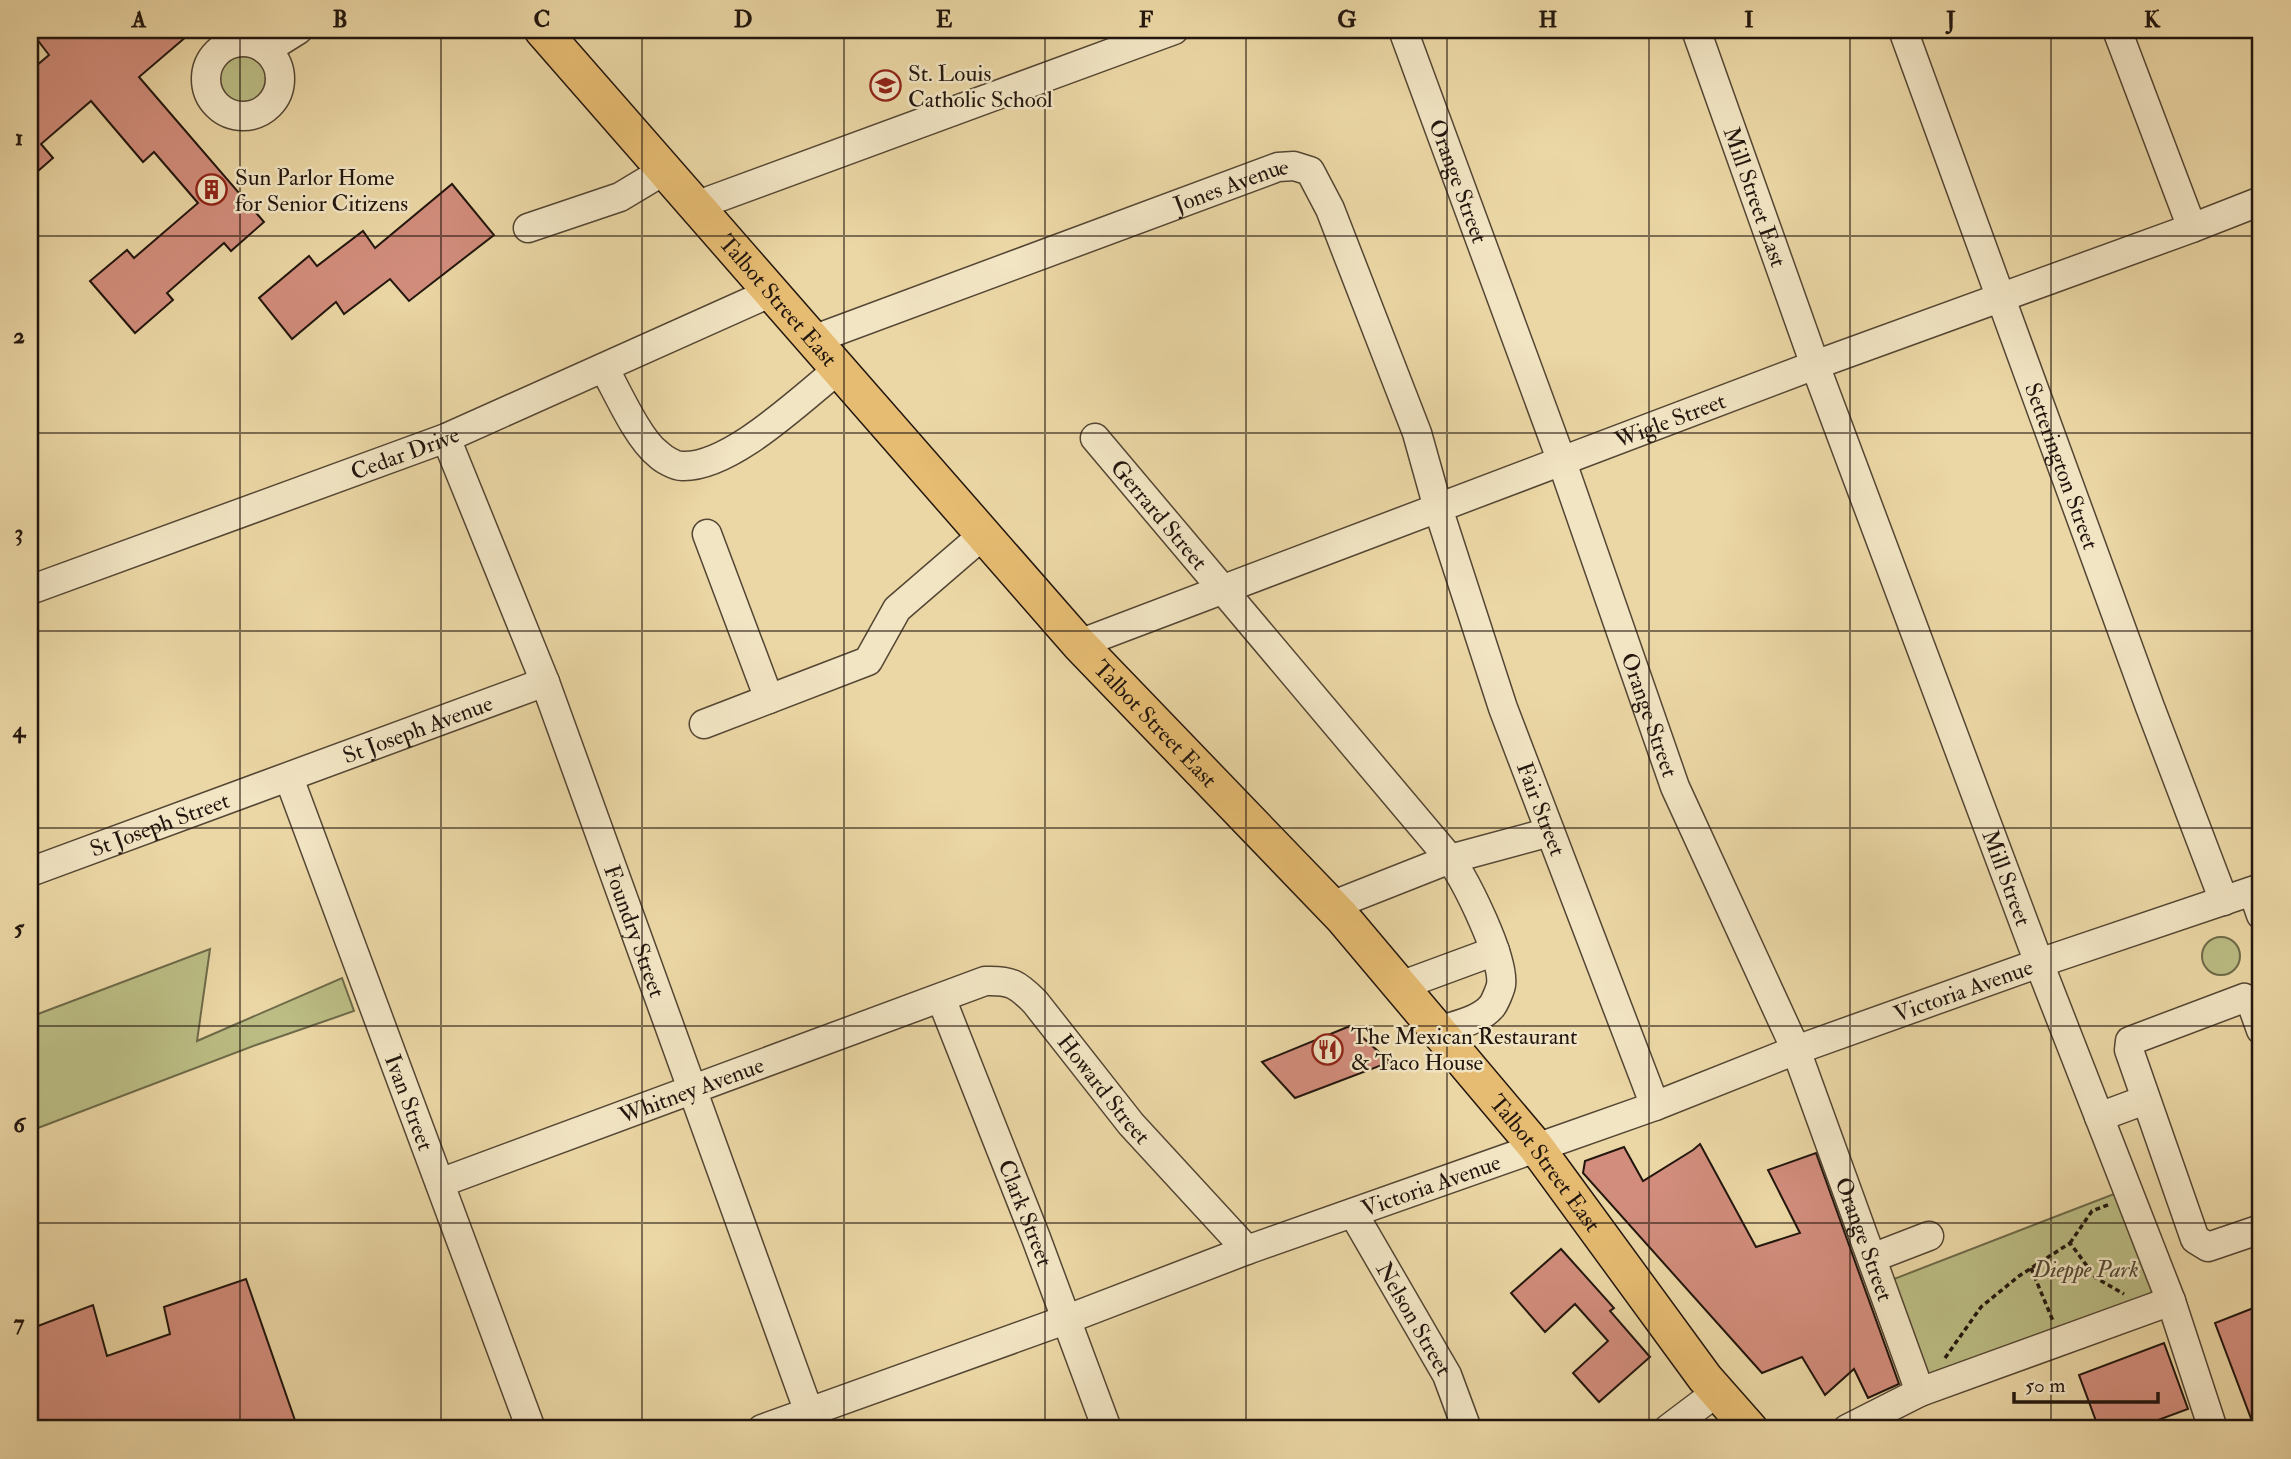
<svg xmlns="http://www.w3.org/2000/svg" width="2291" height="1459" viewBox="0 0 2291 1459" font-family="'IM FELL Double Pica',serif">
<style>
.green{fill:#bbbd84;stroke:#6e6a49;stroke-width:2}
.building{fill:#d28d7c;stroke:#22160e;stroke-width:2}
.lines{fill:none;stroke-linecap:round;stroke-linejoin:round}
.minor-casing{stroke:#544634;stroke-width:31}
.major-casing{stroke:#22160e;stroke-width:38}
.path{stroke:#22160e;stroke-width:3.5;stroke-dasharray:5 3.5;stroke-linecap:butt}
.minor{stroke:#f2e5c4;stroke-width:28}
.major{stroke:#e6bc72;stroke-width:35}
.grid{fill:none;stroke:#22160e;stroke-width:2;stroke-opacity:0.55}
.labels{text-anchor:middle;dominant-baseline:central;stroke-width:5;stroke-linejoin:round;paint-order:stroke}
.poi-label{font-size:23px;fill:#22160e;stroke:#f2e5c4;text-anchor:start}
.street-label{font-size:23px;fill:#22160e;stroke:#f2e5c4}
.park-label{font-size:23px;font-style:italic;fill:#504831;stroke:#f2e5c4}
.neatline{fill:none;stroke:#22160e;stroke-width:2.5}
.grid-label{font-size:23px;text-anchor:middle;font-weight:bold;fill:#22160e}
</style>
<rect width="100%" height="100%" fill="#ebd7a5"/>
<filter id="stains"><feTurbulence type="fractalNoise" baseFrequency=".00286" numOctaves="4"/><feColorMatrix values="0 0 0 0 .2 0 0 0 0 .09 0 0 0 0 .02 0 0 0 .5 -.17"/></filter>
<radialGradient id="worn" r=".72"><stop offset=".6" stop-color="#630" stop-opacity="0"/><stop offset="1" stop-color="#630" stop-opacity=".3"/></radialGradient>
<!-- green -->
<path class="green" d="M218 79a25 25 0 1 1 50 0a25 25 0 1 1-50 0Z
M2202 956a19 19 0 1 1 38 0a19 19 0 1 1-38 0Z
M210 949 197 1041 342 978 354 1011 256 1045 30 1131V1017Z
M2127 1189 2171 1301 1920 1392 1881 1284Z"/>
<!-- building -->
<path class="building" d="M30 30H194L139 77 264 222 231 251 224 243 167 293 173 300 135 333 90 281 127 250 134 258 198 203 154 152 143 162 91 101 41 144 53 158 30 178V71L49 55Z
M452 184 494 235 409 301 390 279 344 314 336 302 292 339 259 298 309 256 317 266 363 231 375 248Z
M1350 1026 1390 1062 1295 1098 1262 1062Z
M1700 1144 1756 1247 1800 1233 1768 1170 1816 1153 1899 1384 1868 1398 1854 1369 1825 1395 1802 1357 1762 1373 1583 1173 1585 1161 1624 1147 1643 1181 1693 1150Z
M1561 1249 1614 1308 1610 1311 1650 1357 1599 1402 1573 1373 1608 1341 1575 1304 1545 1332 1511 1293Z
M246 1279 298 1429H30V1329L93 1305 107 1356 170 1334 164 1307Z
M2261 1305V1429H2255L2215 1323Z
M2164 1343 2188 1409 2134 1429H2099L2079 1375Z"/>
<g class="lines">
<defs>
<g id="minor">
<path id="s1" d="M1403 30 1562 462 1675 787 1796 1050 1920 1392"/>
<path id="s2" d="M1696 30 1815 365 2039 963 2171 1301 2213 1429"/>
<path id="s3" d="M1903 30 2150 707 2224 901"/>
<path d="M2117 30 2192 228"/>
<circle cx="243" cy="79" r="37"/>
<path d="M266 50 298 30"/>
<path d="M698 205 1174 30"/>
<path d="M528 228 620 197 665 170"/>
<path id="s4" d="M815 339 1278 167 1294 166 1310 171 1330 209 1417 433 1438 508 1503 708 1655 1106"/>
<path d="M604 368C617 391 638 439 658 454 663 459 675 466 682 466 731 468 802 398 840 368"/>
<path id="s5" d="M446 438 545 682 815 1429"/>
<path id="s6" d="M1095 438 1450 859C1466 881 1505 959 1501 985 1500 990 1495 1002 1492 1006 1480 1021 1455 1025 1438 1031"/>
<path d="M707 534 769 699"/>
<path id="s7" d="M30 590 446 438 772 292"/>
<path id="s8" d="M1079 644 1815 365 2192 228 2261 201"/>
<path d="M704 724 868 661 897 609 984 534"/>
<path id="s9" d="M289 778 531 1429"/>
<path id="s10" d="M30 872 545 682"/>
<path d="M2253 892 2261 915"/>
<path d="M1331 906 1450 859 1550 832"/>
<path d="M1400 986 1495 951"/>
<path id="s11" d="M941 998 1036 1238 1107 1429"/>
<path d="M2261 1030 2252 1005 2244 998 2130 1041 2129 1050 2195 1239 2208 1247 2261 1229"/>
<path d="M2099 1117 2145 1100"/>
<path id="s12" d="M440 1183 985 981C1011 980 1017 984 1035 1002L1131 1124 1247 1250"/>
<path id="s13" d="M1353 1213 1447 1375 1467 1429"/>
<path d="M1872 1258 1929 1236"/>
<path id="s14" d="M762 1429 1065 1320 1247 1250 1655 1106 1796 1050 2039 963 2261 888"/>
<path d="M1668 1429 1717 1392"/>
<path d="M1847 1429 1920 1392 2171 1301"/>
</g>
<g id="major">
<path id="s15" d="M542 30 1079 644 1342 917 1536 1147 1705 1378 1750 1429"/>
</g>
</defs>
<!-- minor casing -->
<use href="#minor" class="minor-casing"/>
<!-- major casing -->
<use href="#major" class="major-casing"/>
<!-- path -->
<path class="path" d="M2070 1243 2092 1211 2110 1204
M2031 1268 2053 1321
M1945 1358 1981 1307 2019 1276 2070 1243 2096 1278 2124 1294"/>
<!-- minor -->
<use href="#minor" class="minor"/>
<!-- major -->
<use href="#major" class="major"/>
</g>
<!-- grid -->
<path class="grid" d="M240 30V1429M441 30V1429M642 30V1429M844 30V1429M1045 30V1429M1246 30V1429M1447 30V1429M1649 30V1429M1850 30V1429M2051 30V1429M30 236H2261M30 433H2261M30 631H2261M30 828H2261M30 1026H2261M30 1223H2261"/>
<!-- icons -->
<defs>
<symbol id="school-ring" viewBox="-11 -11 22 22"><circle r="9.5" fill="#f2e5c4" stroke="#8f2418" stroke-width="1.5"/><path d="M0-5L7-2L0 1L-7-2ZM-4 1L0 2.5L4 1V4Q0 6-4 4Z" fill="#8f2418"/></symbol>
<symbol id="building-ring" viewBox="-11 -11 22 22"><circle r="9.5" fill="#f2e5c4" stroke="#8f2418" stroke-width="1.5"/><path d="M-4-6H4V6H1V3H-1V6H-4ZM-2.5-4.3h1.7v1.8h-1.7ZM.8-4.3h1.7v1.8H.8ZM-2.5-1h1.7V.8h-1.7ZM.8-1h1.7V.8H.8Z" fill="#8f2418"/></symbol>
<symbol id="restaurant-ring" viewBox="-11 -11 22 22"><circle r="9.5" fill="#f2e5c4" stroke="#8f2418" stroke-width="1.5"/><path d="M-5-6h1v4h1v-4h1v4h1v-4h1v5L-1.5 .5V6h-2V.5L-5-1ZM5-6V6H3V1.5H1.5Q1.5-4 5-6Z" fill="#8f2418"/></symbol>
</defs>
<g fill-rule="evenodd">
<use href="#school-ring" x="868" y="68" width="35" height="35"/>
<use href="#building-ring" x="194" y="172" width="35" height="35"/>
<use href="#restaurant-ring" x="1310" y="1032" width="35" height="35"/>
</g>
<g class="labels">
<!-- poi labels -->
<g class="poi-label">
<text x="908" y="73">St. Louis<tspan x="908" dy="26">Catholic School</tspan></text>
<text x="235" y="177">Sun Parlor Home<tspan x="235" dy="26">for Senior Citizens</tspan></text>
<text x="1351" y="1036">The Mexican Restaurant<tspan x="1351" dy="26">&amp; Taco House</tspan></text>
</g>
<!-- street labels -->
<g class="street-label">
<text stroke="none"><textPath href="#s1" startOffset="161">Orange Street</textPath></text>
<text stroke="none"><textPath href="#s4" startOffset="444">Jones Avenue</textPath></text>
<text stroke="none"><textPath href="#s2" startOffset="177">Mill Street East</textPath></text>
<text stroke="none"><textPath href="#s15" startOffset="359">Talbot Street East</textPath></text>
<text stroke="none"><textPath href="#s8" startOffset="632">Wigle Street</textPath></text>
<text stroke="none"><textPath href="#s7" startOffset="399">Cedar Drive</textPath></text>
<text stroke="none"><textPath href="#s3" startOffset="464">Setterington Street</textPath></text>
<text stroke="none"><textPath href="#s6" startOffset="100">Gerrard Street</textPath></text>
<text stroke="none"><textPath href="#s1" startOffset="728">Orange Street</textPath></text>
<text stroke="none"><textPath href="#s15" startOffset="926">Talbot Street East</textPath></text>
<text stroke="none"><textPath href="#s10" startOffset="413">St Joseph Avenue</textPath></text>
<text stroke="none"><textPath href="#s4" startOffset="1206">Fair Street</textPath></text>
<text stroke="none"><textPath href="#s10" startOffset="138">St Joseph Street</textPath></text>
<text stroke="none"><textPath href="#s2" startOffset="903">Mill Street</textPath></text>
<text stroke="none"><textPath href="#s5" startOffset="528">Foundry Street</textPath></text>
<text stroke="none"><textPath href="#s14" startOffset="1279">Victoria Avenue</textPath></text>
<text stroke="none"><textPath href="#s12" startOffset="749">Howard Street</textPath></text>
<text stroke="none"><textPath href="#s12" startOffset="268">Whitney Avenue</textPath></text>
<text stroke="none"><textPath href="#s9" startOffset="346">Ivan Street</textPath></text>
<text stroke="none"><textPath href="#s15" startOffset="1514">Talbot Street East</textPath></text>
<text stroke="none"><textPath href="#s14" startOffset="712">Victoria Avenue</textPath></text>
<text stroke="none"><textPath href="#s11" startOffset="231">Clark Street</textPath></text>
<text stroke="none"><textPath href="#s1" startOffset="1295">Orange Street</textPath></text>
<text stroke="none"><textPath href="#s13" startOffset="122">Nelson Street</textPath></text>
</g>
<!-- park labels -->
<g class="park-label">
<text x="2086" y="1269">Dieppe Park</text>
</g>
</g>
<!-- margin -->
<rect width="2291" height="1459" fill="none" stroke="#ebd7a5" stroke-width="77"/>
<!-- scale -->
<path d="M2014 1392v10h144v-10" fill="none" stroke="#22160e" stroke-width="3.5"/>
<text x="2025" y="1392" font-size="21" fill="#22160e" stroke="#f2e5c4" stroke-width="5" paint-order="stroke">50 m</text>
<rect x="38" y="38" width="2214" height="1382" class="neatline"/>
<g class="grid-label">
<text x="139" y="27">A</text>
<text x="340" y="27">B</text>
<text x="542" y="27">C</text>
<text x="743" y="27">D</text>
<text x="944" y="27">E</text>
<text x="1146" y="27">F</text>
<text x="1347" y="27">G</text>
<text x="1548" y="27">H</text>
<text x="1749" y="27">I</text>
<text x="1951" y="27">J</text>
<text x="2152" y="27">K</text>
<text x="19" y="145">1</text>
<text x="19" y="343">2</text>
<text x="19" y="540">3</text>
<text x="19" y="737">4</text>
<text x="19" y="935">5</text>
<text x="19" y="1132">6</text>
<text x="19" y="1330">7</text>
</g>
<rect width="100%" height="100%" filter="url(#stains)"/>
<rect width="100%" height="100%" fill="url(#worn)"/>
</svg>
